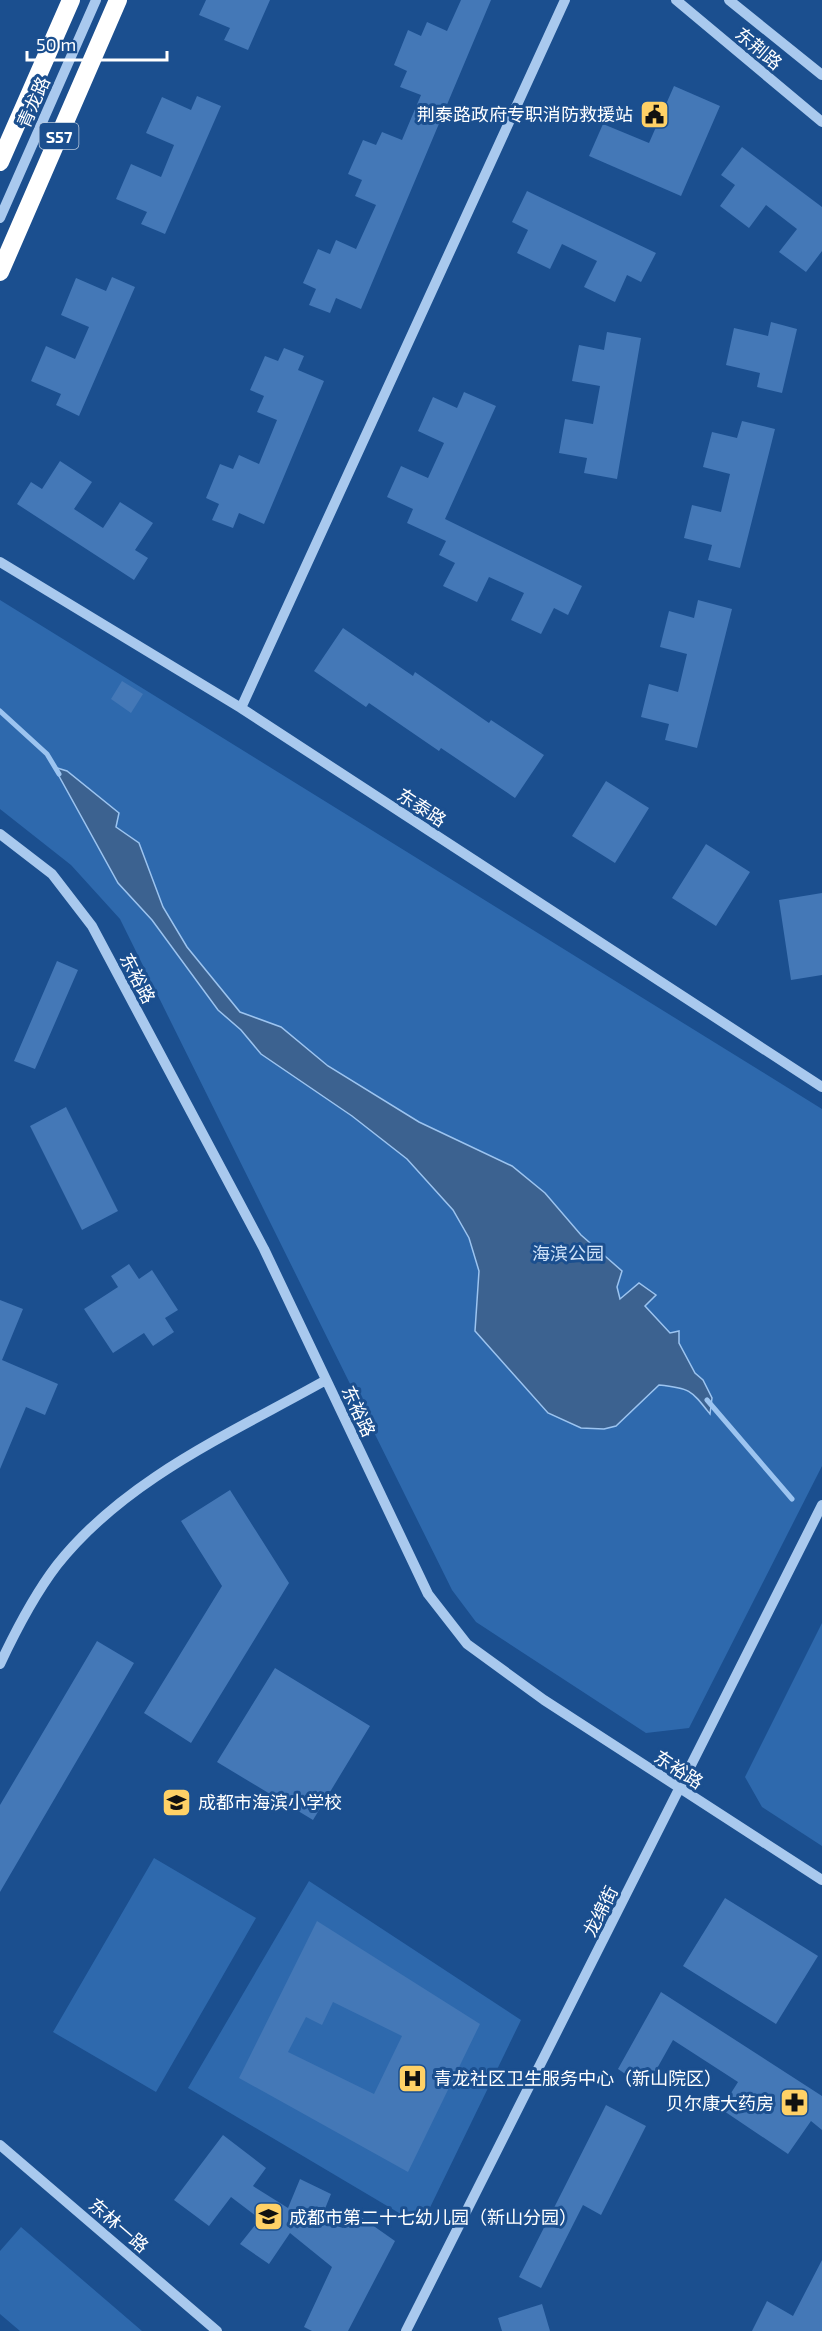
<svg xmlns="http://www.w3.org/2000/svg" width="822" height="2331" viewBox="0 0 822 2331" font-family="'Exo 2','Noto Sans SC',sans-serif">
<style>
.green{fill:#2e69ad}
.water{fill:#3c6290;stroke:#9cc4f0;stroke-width:1.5}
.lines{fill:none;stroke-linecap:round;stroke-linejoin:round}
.stream{stroke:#9cc4f0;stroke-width:5}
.building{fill:#4478b7;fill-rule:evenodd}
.minor{stroke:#a9c9ee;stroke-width:10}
.highway{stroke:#fff;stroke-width:18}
.labels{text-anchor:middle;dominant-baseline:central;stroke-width:6;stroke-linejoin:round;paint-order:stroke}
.shield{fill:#1b4f8f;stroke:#bbcadd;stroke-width:1.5}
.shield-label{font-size:16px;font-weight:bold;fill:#fff}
.street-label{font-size:18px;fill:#fff;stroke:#1b4f8f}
.poi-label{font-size:18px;fill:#fff;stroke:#1b4f8f;text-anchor:start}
.park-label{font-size:18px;fill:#cfe3fa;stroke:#1b4f8f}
</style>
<rect width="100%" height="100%" fill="#1b4f8f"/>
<!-- green -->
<path class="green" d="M0 600 822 1109V1466L689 1728 646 1733 476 1622 452 1590 120 919 71 865 0 809Z
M822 1623V1846L762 1807 745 1777Z
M154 1858 256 1918 156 2092 53 2032Z
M309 1881 521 2020 421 2226 188 2088Z
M21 2227 142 2331H20L0 2314V2251Z"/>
<!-- water -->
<path class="water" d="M54 767 67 771 119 813 116 827 139 843 163 907 187 947 240 1012 281 1027 328 1066 419 1122 512 1166 545 1193 581 1235 622 1271 617 1287 620 1299 639 1283 656 1295 645 1306 670 1333 679 1331V1343L695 1373 703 1380 712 1398 710 1414C691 1390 690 1388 659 1385L616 1426 604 1429 581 1428 548 1413 475 1331 479 1271 469 1238 453 1210 407 1159 352 1116 261 1054 241 1030 218 1010 152 920 118 883Z"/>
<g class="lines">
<!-- stream -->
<path class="stream" d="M0 711 47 754 59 774
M707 1400 792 1499"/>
</g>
<!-- building -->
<path class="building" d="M206 0H270L248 50 224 40 230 28 199 15Z
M461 0H491L361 309 336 298 330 313 309 305 316 289 303 283 318 249 330 254 336 240 356 249 376 205 355 196 362 180 348 174 363 140 376 145 382 132 402 140 421 95 400 87 407 71 394 65 408 30 421 36 427 22 447 31Z
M674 86 720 106 681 196 589 156 603 124 649 143Z
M197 96 221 106 165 234 141 224 147 212 116 199 131 164 161 177 174 145 146 133 162 97 191 110Z
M742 147 822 207V251L806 272 779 252 797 229 766 205 749 228 720 206 735 185 721 175Z
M527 191 656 253 641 282 627 275 615 302 584 287 597 261 562 244 550 269 517 253 528 230 512 222Z
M112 277 135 287 79 416 56 405 61 394 31 381 46 346 75 359 89 327 61 315 76 278 106 291Z
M771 322 797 329 782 393 757 387 760 373 726 365 734 328 768 336Z
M607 332 641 338 617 479 584 473 587 458 559 453 565 419 593 424 600 386 572 381 579 345 604 350Z
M284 348 304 356 298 370 324 381 264 524 239 513 233 528 212 520 219 504 206 498 220 464 233 469 239 455 259 464 277 420 257 412 264 396 250 390 265 356 278 361Z
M464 392 496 406 445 519 582 586 568 615 554 608 541 634 511 620 524 593 489 577 477 602 443 586 455 563 439 555 446 541 407 523 413 509 387 497 401 466 428 478 444 443 418 431 433 397 457 408Z
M742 421 775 429 740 568 708 560 712 545 684 538 692 505 721 512 730 474 703 467 712 432 737 438Z
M60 461 92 482 74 509 103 528 120 502 153 523 135 550 148 558 134 580 17 504 31 482 42 489Z
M698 600 732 609 697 748 665 740 669 724 641 717 649 684 678 692 687 654 660 647 669 611 694 618Z
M343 628 413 676 415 672 489 723 491 720 544 755 515 798 441 748 439 751 369 703 366 707 314 671Z
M122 681 143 694 131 713 111 699Z
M606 781 649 808 615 863 572 836Z
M706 844 750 872 716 926 672 898Z
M822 893V975L791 980 779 900Z
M57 961 78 970 35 1069 14 1061Z
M66 1107 118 1211 82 1230 30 1126Z
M129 1264 139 1279 152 1270 178 1310 165 1318 174 1332 153 1346 144 1333 113 1353 84 1309 118 1287 111 1276Z
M0 1300 23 1309 2 1360 58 1384 45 1415 26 1407 0 1469Z
M230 1490 289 1583 191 1743 144 1713 222 1586 181 1521Z
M97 1641 134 1663 0 1892V1805Z
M275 1668 370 1726 313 1820 217 1762Z
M725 1898 818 1956 776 2024 683 1966Z
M317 1921 480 2024 408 2172 239 2078ZM333 2002 402 2036 374 2094 288 2052 306 2017 322 2025Z
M661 1992 822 2096V2130L811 2121 788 2154 721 2109 738 2082 673 2040 646 2088 618 2069Z
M606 2105 646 2126 601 2215 583 2205 541 2288 519 2277Z
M223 2135 266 2168 253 2186 288 2208 300 2179 331 2194 320 2221 343 2228 358 2215 395 2241 348 2331H312L304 2327 332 2267 290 2233 269 2264 240 2244 260 2219 231 2197 209 2226 174 2200Z
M822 2260V2331H752L767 2301 793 2316Z
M542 2304 550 2331H502L498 2318Z"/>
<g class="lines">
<!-- minor -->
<path class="minor" d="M676 0 822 122
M729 0 822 75
M0 218 96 0
M0 562 241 708 822 1087
M241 708 565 0
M0 834 52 874 92 926 264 1249 428 1594 467 1644 544 1700 822 1880
M0 1664C16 1630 34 1595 57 1565 126 1478 232 1433 326 1380
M0 2145 217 2331
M406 2331 822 1505"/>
<!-- highway -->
<path class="highway" d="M0 162 71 0
M0 272 118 0"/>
</g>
<!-- icons -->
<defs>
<symbol id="civic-square" viewBox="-11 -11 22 22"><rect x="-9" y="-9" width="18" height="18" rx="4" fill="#ffd166" stroke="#1b4f8f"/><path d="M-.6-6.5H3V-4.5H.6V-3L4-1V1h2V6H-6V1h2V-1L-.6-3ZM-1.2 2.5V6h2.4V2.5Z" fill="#111"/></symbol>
<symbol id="school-square" viewBox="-11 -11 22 22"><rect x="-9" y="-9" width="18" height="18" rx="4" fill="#ffd166" stroke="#1b4f8f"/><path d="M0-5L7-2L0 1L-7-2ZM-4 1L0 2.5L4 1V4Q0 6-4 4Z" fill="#111"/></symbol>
<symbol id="hospital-square" viewBox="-11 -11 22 22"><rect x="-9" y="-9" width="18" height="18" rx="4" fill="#ffd166" stroke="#1b4f8f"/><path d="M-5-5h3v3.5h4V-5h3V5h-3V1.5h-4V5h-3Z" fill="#111"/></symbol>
<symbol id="pharmacy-square" viewBox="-11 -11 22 22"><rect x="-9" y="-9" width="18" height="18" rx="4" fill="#ffd166" stroke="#1b4f8f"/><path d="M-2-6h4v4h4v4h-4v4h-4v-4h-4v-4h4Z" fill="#111"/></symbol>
</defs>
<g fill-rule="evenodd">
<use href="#civic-square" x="638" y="98" width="33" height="33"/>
<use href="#school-square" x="160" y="1786" width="33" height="33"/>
<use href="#hospital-square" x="396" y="2062" width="33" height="33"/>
<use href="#pharmacy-square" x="778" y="2086" width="33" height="33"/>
<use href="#school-square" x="252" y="2200" width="33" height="33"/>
</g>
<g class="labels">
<!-- shield labels -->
<rect class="shield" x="39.5" y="123" width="39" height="26" rx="4.5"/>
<g class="shield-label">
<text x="59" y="136">S57</text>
</g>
<!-- street labels -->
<g class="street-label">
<text transform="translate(759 48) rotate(40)">东荆路</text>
<text transform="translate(33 102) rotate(-66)">青龙路</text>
<text transform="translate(422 807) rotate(33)">东泰路</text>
<text transform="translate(138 978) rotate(62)">东裕路</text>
<text transform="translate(359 1411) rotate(65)">东裕路</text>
<text transform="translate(679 1769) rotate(33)">东裕路</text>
<text transform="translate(600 1911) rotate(-63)">龙绵街</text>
<text transform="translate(119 2225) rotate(41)">东林一路</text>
</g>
<!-- poi labels -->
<g class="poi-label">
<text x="633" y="114" text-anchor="end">荆泰路政府专职消防救援站</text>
<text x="198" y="1802">成都市海滨小学校</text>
<text x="434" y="2078">青龙社区卫生服务中心（新山院区）</text>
<text x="774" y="2103" text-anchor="end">贝尔康大药房</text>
<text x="289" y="2217">成都市第二十七幼儿园（新山分园）</text>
</g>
<!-- park labels -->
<g class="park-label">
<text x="568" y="1253">海滨公园</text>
</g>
</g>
<!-- scale -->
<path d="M27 51v9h140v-9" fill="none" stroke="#ffffff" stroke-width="3"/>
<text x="36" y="51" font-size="18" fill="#ffffff" stroke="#1b4f8f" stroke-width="4.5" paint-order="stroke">50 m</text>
</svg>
